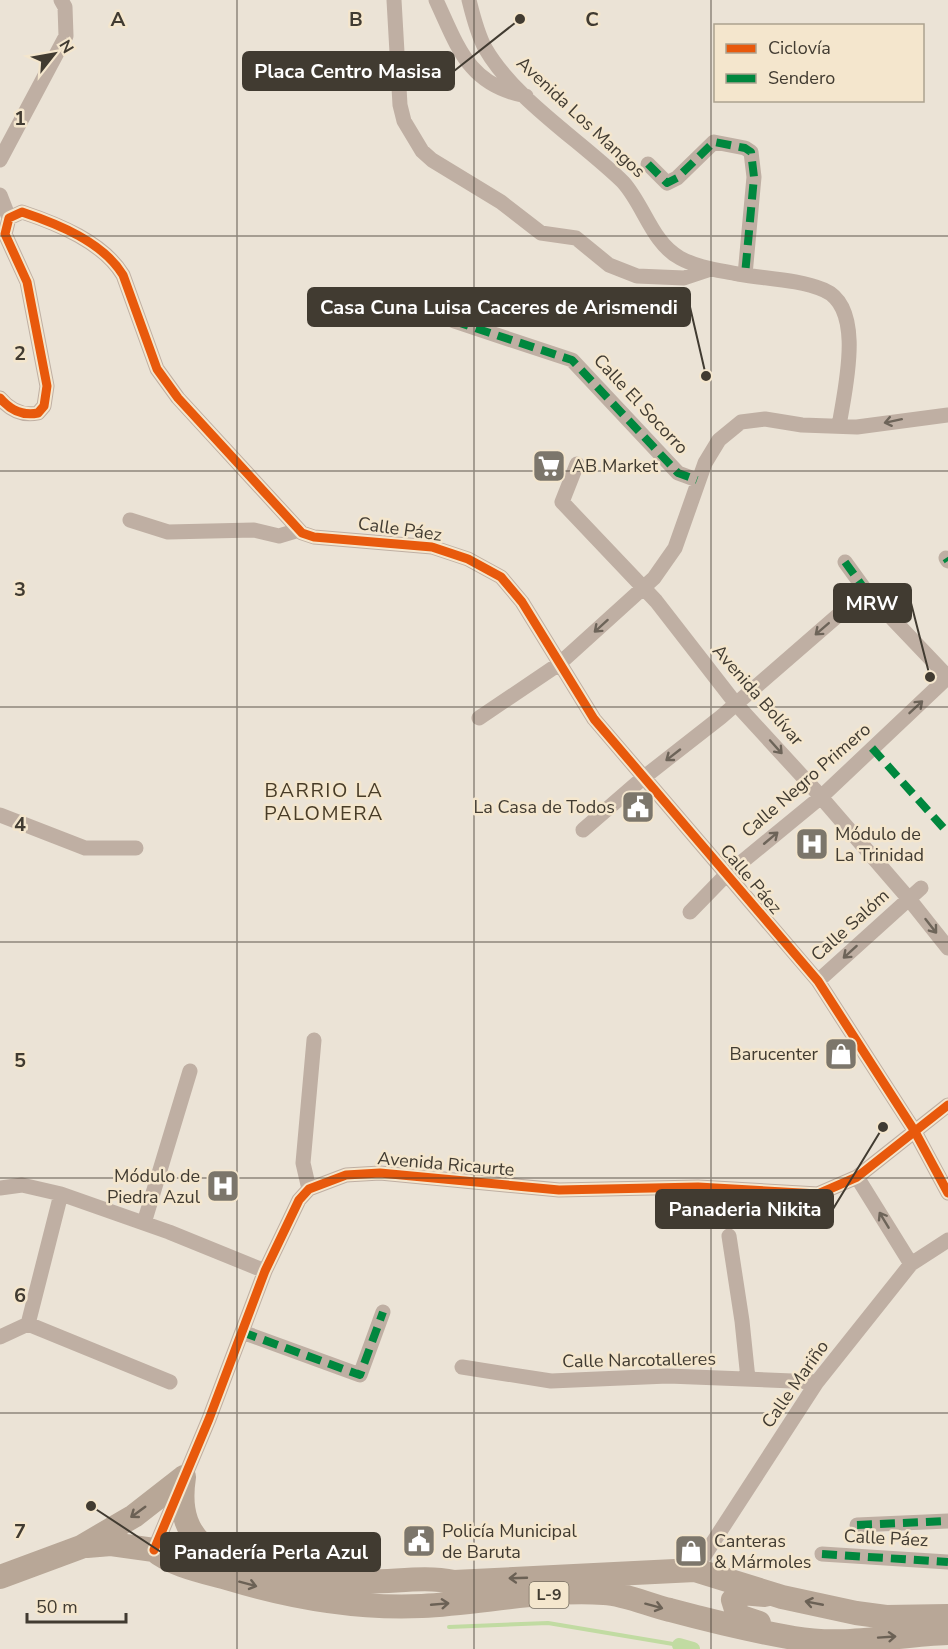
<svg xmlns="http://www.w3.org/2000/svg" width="948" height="1649" viewBox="0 0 948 1649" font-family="'Nunito Sans',sans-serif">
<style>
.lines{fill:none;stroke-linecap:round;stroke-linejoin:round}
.stream{stroke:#c1dba2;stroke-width:4}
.canal{stroke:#c1dba2;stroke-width:14}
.minor{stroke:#bfafa3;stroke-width:15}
.primary{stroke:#b8a797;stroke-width:24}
.quiet{stroke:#00873e;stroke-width:8;stroke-dasharray:15 8;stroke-linecap:butt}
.cycleway-casing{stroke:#f4e6cd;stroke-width:13}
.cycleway{stroke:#e8590c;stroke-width:9}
.oneway{stroke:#6d6459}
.oneway2{stroke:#6b6155}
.grid{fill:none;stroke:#413b31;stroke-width:1.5;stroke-opacity:0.55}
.labels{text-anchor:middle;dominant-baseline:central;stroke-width:5;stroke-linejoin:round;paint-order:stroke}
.shield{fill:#f4e6cd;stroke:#776e60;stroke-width:1.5}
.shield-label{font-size:16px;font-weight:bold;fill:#413b31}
.street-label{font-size:18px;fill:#413b31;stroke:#f4e6cd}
.poi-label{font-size:18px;fill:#413b31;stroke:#f4e6cd;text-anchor:start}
.neighbourhood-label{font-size:20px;letter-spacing:1.5px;fill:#483c27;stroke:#f4e6cd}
.grid-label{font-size:20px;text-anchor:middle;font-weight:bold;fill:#413b31;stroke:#f4e6cd;stroke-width:5;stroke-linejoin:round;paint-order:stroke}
.leader{fill:none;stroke:#413b31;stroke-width:2}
.callout-dot{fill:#413b31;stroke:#f4e6cd;stroke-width:2}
.callout{fill:#413b31;stroke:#413b31;stroke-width:2}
.callout-label{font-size:20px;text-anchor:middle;font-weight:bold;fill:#fff}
</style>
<rect width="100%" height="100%" fill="#ebe3d6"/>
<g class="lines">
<!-- stream -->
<path class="stream" d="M449 1627 548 1623 679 1645"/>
<!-- canal -->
<path class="canal" d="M679 1645 693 1649"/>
<!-- minor -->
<path class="minor" d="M394 0 400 105 404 121 422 151 432 160 501 202 541 233 576 238 609 265 637 276 684 278 711 269
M436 0C458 47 468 85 526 96
M469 0C473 16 477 33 485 48 515 100 580 140 623 182 644 205 652 243 680 258 698 268 719 270 738 274 766 279 797 279 824 290 866 308 844 392 839 426
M0 160 66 36 65 7 61 0
M648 164 667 183 677 178 714 142 745 148 751 152 754 177 745 275
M0 195 9 218
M454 321 572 360 678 473 697 480
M0 398C10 410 23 416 38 413L44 406 47 386 27 282 5 234 9 218 22 212C58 224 103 242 123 275L157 369 178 398 302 533 314 537 432 547 468 559 501 577 522 602 594 719 818 981 914 1130 948 1193
M577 464 562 502 656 601 736 704 814 789 909 899 948 948
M130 520 168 532 254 530 279 536 299 530
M946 558 948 561
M845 562 866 591 948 677
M479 718 559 664 654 578 675 548 705 463 719 440 741 422 765 419 802 425 857 427 948 415
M0 815 85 848H136
M583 830 643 778 721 717 866 591
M690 912 726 875 821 797 948 677
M818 981 921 888
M857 1177 911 1264
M0 1188 22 1185 61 1194 169 1232 265 1271
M309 1189 303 1163 314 1040
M144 1223 190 1071
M729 1236 742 1321 748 1379
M28 1324 61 1194
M242 1332 360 1375 383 1312
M0 1337 28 1324 170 1382
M462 1367 551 1381 668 1376 817 1382
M857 1525 948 1521
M154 1550 209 1419 265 1271 299 1200 309 1189 346 1175 380 1173 559 1190 698 1187 818 1194 857 1177 948 1105
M822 1554 948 1562
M695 1570 817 1382 911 1264 948 1240"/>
<!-- primary -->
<path class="primary" d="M184 1477C179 1510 185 1536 215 1554
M87 1546 111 1544 154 1550
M176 1547C234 1560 293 1576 353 1581 387 1584 420 1575 454 1582L695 1570 782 1597 856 1613 886 1617 948 1616
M154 1550C173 1566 206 1572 230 1579 293 1598 356 1609 422 1606 482 1603 543 1589 604 1593 625 1594 649 1605 670 1610 711 1621 752 1631 794 1638 844 1647 897 1635 948 1633
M0 1577 81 1547 134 1516 184 1477
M759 1623 738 1616 733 1600 741 1593 765 1595"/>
<!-- quiet -->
<path class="quiet" d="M648 164 667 183 677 178 714 142 745 148 751 152 754 177 745 275
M454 321 572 360 678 473 697 480
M946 558 948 561
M845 562 866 591
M872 748 948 833
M242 1332 360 1375 383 1312
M857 1525 948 1521
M822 1554 948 1562"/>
<defs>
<path id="cycleway" d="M0 398C10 410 23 416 38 413L44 406 47 386 27 282 5 234 9 218 22 212C58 224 103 242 123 275L157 369 178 398 302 533 314 537 432 547 468 559 501 577 522 602 594 719 818 981 914 1130 948 1193
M154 1550 209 1419 265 1271 299 1200 309 1189 346 1175 380 1173 559 1190 698 1187 818 1194 857 1177 948 1105"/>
</defs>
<!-- cycleway casing -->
<use href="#cycleway" class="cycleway-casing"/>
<!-- cycleway -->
<use href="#cycleway" class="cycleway"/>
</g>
<!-- one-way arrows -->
<defs><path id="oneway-shaft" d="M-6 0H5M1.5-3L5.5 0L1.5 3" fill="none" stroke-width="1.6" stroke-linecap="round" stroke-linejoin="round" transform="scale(1.5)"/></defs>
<g class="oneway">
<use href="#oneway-shaft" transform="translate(893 421) rotate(168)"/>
<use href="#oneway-shaft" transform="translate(601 626) rotate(138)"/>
<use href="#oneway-shaft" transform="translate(822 629) rotate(139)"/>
<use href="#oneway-shaft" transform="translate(916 707) rotate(-43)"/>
<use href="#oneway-shaft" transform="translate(776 747) rotate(48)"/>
<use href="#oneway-shaft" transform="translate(673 755) rotate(142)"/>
<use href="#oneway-shaft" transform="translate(771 838) rotate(-40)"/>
<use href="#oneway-shaft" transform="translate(931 926) rotate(52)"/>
<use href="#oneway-shaft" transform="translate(850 952) rotate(138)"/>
<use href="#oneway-shaft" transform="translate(884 1220) rotate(-121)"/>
</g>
<g class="oneway2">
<use href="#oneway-shaft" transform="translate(138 1512) rotate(144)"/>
<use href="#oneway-shaft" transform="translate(518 1578) rotate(178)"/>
<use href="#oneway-shaft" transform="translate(248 1584) rotate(15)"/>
<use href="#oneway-shaft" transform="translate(814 1603) rotate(-169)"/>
<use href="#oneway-shaft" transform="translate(440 1604) rotate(-5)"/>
<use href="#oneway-shaft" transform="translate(654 1606) rotate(15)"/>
<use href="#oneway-shaft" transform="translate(887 1637) rotate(-4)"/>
</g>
<!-- grid -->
<path class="grid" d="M237 0V1649M474 0V1649M711 0V1649M0 236H948M0 471H948M0 707H948M0 942H948M0 1178H948M0 1413H948"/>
<!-- icons -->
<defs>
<symbol id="supermarket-square" viewBox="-11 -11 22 22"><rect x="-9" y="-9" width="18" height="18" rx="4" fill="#7c766b" stroke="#f4e6cd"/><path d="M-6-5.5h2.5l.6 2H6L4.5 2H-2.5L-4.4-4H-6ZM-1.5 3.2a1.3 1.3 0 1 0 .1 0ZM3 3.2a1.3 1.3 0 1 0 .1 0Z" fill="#fff"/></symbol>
<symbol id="civic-square" viewBox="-11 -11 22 22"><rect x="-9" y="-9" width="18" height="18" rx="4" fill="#7c766b" stroke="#f4e6cd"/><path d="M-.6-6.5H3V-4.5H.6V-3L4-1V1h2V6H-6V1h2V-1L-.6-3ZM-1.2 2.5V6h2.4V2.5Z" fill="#fff"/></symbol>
<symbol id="hospital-square" viewBox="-11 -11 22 22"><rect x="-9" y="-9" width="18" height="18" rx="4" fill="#7c766b" stroke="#f4e6cd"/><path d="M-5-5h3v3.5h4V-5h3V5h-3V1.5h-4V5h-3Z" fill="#fff"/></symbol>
<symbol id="shop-square" viewBox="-11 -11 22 22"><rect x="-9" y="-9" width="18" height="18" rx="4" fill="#7c766b" stroke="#f4e6cd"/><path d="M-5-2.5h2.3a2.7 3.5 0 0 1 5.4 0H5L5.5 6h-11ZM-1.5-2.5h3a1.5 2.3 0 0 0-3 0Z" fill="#fff"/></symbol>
</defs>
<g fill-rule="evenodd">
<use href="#supermarket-square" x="530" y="447" width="38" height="38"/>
<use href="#civic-square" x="619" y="788" width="38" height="38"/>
<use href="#hospital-square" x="793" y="825" width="38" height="38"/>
<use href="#shop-square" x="822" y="1035" width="38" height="38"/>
<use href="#hospital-square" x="204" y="1167" width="38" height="38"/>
<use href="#civic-square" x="400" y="1522" width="38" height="38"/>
<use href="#shop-square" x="672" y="1532" width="38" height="38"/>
</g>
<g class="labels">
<!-- shield labels -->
<rect class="shield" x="529.5" y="1582" width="39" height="26" rx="4.5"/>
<g class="shield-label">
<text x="549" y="1595">L-9</text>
</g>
<!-- street labels -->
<g class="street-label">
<text transform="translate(581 117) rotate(43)">Avenida Los Mangos</text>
<text transform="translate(641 404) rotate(47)">Calle El Socorro</text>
<text transform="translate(400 529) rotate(8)">Calle Páez</text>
<text transform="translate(758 695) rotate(49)">Avenida Bolívar</text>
<text transform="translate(806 780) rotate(-41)">Calle Negro Primero</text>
<text transform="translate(751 879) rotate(50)">Calle Páez</text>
<text transform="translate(850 925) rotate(-42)">Calle Salóm</text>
<text transform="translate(446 1164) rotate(5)">Avenida Ricaurte</text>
<text transform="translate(639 1360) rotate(-1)">Calle Narcotalleres</text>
<text transform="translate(795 1384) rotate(-55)">Calle Mariño</text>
<text transform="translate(886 1538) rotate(3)">Calle Páez</text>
</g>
<!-- poi labels -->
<g class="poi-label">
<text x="572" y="466">AB Market</text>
<text x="615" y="807" text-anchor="end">La Casa de Todos</text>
<text x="835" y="834">Módulo de<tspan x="835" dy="21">La Trinidad</tspan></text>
<text x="818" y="1054" text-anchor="end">Barucenter</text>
<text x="200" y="1176" text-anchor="end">Módulo de<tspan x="200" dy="21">Piedra Azul</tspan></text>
<text x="442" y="1531">Policía Municipal<tspan x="442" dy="21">de Baruta</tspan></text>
<text x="714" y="1541">Canteras<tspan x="714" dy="21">&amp; Mármoles</tspan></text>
</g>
<!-- neighbourhood labels -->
<g class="neighbourhood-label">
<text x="324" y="790">BARRIO LA<tspan x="324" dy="23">PALOMERA</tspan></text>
</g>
</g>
<g class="grid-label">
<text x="118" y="26">A</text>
<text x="356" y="26">B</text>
<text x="592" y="26">C</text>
<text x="20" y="125">1</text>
<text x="20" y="360">2</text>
<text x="20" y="596">3</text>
<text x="20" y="831">4</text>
<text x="20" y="1067">5</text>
<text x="20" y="1302">6</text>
<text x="20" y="1538">7</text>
</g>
<!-- callouts -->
<path class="leader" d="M520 19L454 71M706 376L690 307M930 677L911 603M883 1127L833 1209M91 1506L161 1552"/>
<g class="callout-dot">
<circle cx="520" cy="19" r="6"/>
<circle cx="706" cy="376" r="6"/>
<circle cx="930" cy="677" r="6"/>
<circle cx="883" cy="1127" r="6"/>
<circle cx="91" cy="1506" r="6"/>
</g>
<g class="callout">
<rect x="243" y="52" width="211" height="38" rx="6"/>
<rect x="308" y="288" width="382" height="38" rx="6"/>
<rect x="834" y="584" width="77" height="38" rx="6"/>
<rect x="656" y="1190" width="177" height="38" rx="6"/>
<rect x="161" y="1533" width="219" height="38" rx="6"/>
</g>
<g class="callout-label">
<text x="348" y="78">Placa Centro Masisa</text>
<text x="499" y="314">Casa Cuna Luisa Caceres de Arismendi</text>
<text x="872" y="610">MRW</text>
<text x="745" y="1216">Panaderia Nikita</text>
<text x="271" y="1559">Panadería Perla Azul</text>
</g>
<!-- legend -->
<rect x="714" y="24" width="210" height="78" fill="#f4e6cd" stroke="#aca28f" stroke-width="1.5"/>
<rect x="726" y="44" width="30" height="9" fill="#e8590c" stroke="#aca28f" stroke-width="1.5"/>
<text x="768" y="54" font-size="18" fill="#413b31">Ciclovía</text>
<rect x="726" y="74" width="30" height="9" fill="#00873e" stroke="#aca28f" stroke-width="1.5"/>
<text x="768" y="84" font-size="18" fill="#413b31">Sendero</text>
<!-- north arrow -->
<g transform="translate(54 54) rotate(59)" stroke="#f4e6cd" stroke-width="4.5" paint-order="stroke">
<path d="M0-4.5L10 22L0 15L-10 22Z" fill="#413b31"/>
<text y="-9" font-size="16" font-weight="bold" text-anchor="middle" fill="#413b31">N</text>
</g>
<!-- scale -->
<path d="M27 1613v9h99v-9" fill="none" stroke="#413b31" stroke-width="3"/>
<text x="36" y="1613" font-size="18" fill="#413b31" stroke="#f4e6cd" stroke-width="4.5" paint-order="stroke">50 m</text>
</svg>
